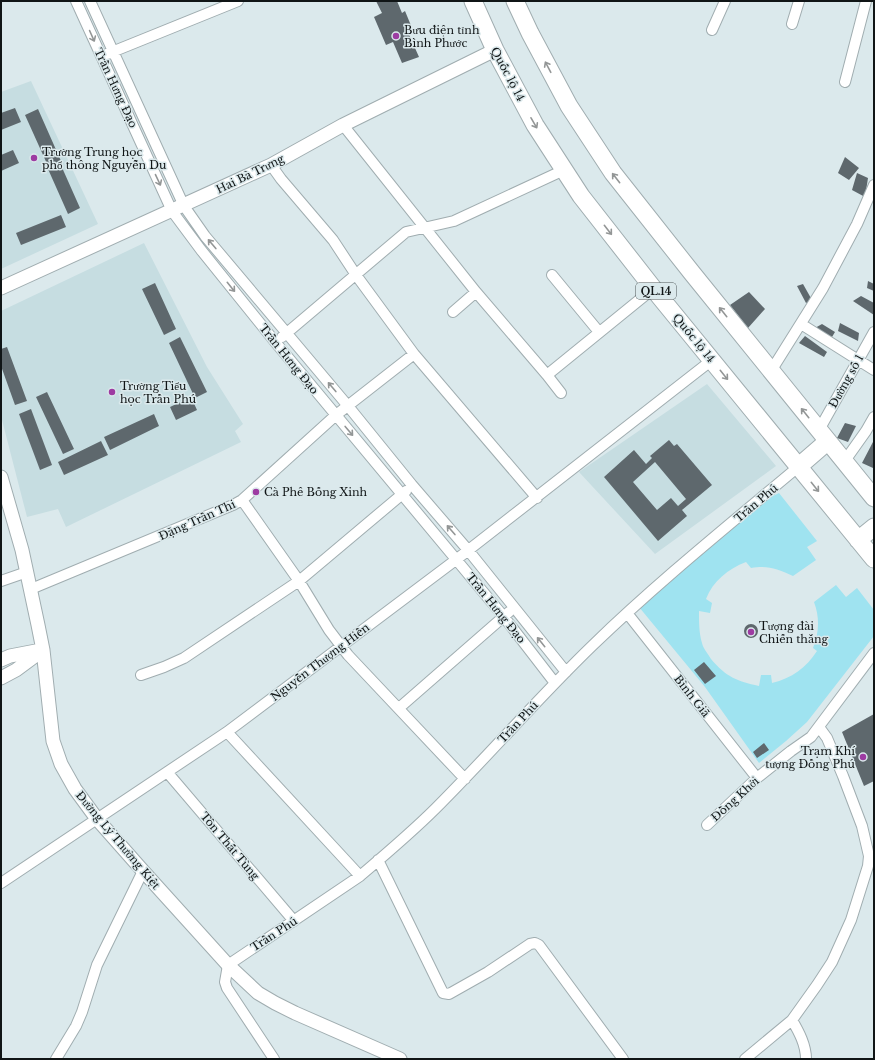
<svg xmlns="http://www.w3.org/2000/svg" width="875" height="1060" viewBox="0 0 875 1060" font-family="'Libre Baskerville',serif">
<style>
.built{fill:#c6dde1}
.green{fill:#9fe3f0}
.building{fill:#5e686d;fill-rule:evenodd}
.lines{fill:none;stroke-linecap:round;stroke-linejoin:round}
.minor-casing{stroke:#a0adb0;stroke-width:12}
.tertiary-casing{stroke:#a0adb0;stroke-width:15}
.trunk-casing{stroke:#a0adb0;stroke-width:19}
.minor{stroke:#fff;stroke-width:10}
.tertiary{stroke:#fff;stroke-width:13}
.trunk{stroke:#fff;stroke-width:17}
.oneway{stroke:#939696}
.poi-dot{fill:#9d3ba2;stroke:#dbe9ec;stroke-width:1.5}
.labels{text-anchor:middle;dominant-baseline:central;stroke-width:3;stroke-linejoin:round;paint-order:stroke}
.shield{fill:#dbe9ec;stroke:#4d5556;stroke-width:1}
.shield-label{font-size:10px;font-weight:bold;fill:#101516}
.poi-label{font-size:11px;fill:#101516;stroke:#dbe9ec;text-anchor:start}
.street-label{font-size:11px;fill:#101516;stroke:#dbe9ec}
</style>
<rect width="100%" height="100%" fill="#dbe9ec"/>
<!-- built -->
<path class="built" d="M31 81 98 224 1 269V92Z
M144 243 207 367 243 424 235 431 241 442 66 527 58 509 27 517 1 416V311Z
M707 384 776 466 655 554 579 472Z"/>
<!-- green -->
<path class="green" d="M779 493 817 541 807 547 816 560 793 576C777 569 769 565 751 568L746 562C728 569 713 581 706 599L712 603 710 613 699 611C699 622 699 633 702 643 703 648 708 654 711 659 726 677 737 681 759 686L761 675H771L772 683C792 678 806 668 817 651L813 648C819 633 820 618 814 602L836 585 846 597 857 588 874 610V636L807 722 786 741 759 763 705 687 639 607 740 521 771 497Z"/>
<!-- building -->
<path class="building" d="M376 1H397L402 13 405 11 412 28 407 30 419 57 402 63 393 42 386 45 374 17 382 13Z
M15 108 21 122 1 130V113Z
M38 109 61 161 48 166 25 115Z
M13 150 19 163 1 171V155Z
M845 157 859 168 849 180 838 173Z
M60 163 80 208 68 214 48 169Z
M857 173 868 178 865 197 852 190Z
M61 215 66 227 21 245 16 233Z
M868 281 874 284V291L867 288Z
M155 283 176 329 164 335 142 289Z
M803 284 812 300 806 303 797 286Z
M749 292 765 309 748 328 730 305Z
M861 296 874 303V315L853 301Z
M840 323 859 333 858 341 838 331Z
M822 324 835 332 832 337 815 328Z
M805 336 827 352 824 357 799 343Z
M180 337 207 392 195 398 169 343Z
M7 347 27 401 15 405 1 366V349Z
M47 392 74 449 63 454 36 397Z
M191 397 197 410 176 420 170 407Z
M31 409 52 465 40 470 19 414Z
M154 414 159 426 110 450 104 437Z
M845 423 856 426 848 442 837 438Z
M669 440 674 446 677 444 712 485 682 510 687 516 658 541 604 477 634 450 646 464 652 458 650 456ZM655 462 686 499 678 506 671 498 657 510 633 482Z
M874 440V467L873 468 862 463Z
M101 441 108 455 64 475 58 462Z
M744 631a7 7 0 1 1 14 0a7 7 0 1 1-14 0Z
M704 662 716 676 705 684 694 670Z
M874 714V781L864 786 842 732Z
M764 743 769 750 757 758 753 752Z"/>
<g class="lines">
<defs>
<path id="minor" d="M76 1 172 211 201 250 276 343 504 617 555 683
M90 1 184 206 205 236 348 406 412 485 468 550 566 672
M792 24 799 1
M712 30 725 1
M107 54 238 1
M845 82 866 1
M343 125 476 292 547 375 561 393
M271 165 281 179 333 240 356 275 414 354 537 498
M552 275 599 332
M453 312 476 292
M801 324 874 370
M282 337 406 232 454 221 564 170
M771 371 823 288 857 224 874 185
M547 375 654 288
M819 430 874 332
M844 462 866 431 874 417
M242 500 299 581 329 630 348 655 465 779
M1 581 27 572
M31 589 233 505 242 500 336 415 414 354
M627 613 757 778
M141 675 164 667 184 658 299 581 406 491
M399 708 509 612
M227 732 360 876
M167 772 294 921
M707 825 757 778 791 751 811 737 874 653
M378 860 443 993 449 994 488 972 530 944 535 943 539 945 623 1059
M1 883 227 732 457 559 712 360
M792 1020C799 1032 806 1045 806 1059
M56 1059 76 1026 82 1012 97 965 143 871
M274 1059 227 988 225 982 228 965 360 876C386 854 412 832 436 808 490 754 539 697 593 645 658 582 729 525 798 467
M745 1059 792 1020 817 985 832 962 851 920 868 866 869 856 862 826 843 776 827 738 819 727"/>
<path id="tertiary" d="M1 288 271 165 343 125 495 50
M1 477 22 550 38 625 43 650 53 741 61 764 75 789 97 819 143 871 228 965 258 993 275 1003 295 1013 400 1059
M1 660 10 656 41 650
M1 678 16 670 43 650"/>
<path id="trunk" d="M473 1 495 50 535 125 581 196 660 297 874 559
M515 1 530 33 569 106 613 173 692 273 874 498
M798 467 828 441
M858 540 874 527"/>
</defs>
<!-- minor casing -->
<use href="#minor" class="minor-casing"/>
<!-- tertiary casing -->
<use href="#tertiary" class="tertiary-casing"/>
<!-- trunk casing -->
<use href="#trunk" class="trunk-casing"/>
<!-- minor -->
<use href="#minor" class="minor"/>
<!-- tertiary -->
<use href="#tertiary" class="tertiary"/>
<!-- trunk -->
<use href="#trunk" class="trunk"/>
</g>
<!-- one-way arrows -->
<defs><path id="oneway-shaft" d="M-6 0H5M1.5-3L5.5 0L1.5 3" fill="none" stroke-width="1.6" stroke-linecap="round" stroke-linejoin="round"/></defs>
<g class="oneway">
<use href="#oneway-shaft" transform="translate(92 36) rotate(66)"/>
<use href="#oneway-shaft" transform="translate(548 67) rotate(-118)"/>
<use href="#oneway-shaft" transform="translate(534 123) rotate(60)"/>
<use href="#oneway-shaft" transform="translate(616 178) rotate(-128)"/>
<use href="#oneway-shaft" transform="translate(158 180) rotate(65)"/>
<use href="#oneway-shaft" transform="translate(608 230) rotate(52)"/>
<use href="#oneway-shaft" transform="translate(212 244) rotate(-130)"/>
<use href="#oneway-shaft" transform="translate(231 287) rotate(51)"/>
<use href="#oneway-shaft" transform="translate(723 312) rotate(-129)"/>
<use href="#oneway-shaft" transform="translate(724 375) rotate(51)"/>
<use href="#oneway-shaft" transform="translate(332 387) rotate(-130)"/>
<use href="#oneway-shaft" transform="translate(805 413) rotate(-129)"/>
<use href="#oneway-shaft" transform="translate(349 431) rotate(50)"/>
<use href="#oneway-shaft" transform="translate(815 487) rotate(51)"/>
<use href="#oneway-shaft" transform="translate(451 530) rotate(-131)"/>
<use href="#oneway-shaft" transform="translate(541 642) rotate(-129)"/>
</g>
<!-- markers -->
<g class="poi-dot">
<circle cx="396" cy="36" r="4"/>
<circle cx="34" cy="158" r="4"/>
<circle cx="112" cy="392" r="4"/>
<circle cx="256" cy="492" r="4"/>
<circle cx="751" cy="632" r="4"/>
<circle cx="863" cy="757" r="4"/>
</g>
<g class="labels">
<!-- shield labels -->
<rect class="shield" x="636" y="283" width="40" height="16" rx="3"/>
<g class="shield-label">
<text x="656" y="291">QL.14</text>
</g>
<!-- poi labels -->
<g class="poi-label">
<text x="404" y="30">Bưu điện tỉnh<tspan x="404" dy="13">Bình Phước</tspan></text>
<text x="42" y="152">Trường Trung học<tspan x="42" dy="13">phổ thông Nguyễn Du</tspan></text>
<text x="120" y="386">Trường Tiểu<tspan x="120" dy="13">học Trần Phú</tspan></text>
<text x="264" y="492">Cà Phê Bống Xinh</text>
<text x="759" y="626">Tượng đài<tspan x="759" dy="13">Chiến thắng</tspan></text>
<text x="855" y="751" text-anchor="end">Trạm Khí<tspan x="855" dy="13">tượng Đồng Phú</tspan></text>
</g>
<!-- street labels -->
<g class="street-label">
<text transform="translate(508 74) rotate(62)">Quốc lộ 14</text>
<text transform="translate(116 88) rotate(65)">Trần Hưng Đạo</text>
<text transform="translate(250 174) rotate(-26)">Hai Bà Trưng</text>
<text transform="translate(694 338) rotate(51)">Quốc lộ 14</text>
<text transform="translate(289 359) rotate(51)">Trần Hưng Đạo</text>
<text transform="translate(846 381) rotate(-61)">Đường số 1</text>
<text transform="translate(756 503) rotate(-40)">Trần Phú</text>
<text transform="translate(197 520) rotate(-24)">Đặng Trần Thi</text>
<text transform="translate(496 608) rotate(51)">Trần Hưng Đạo</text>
<text transform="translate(320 662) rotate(-37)">Nguyễn Thượng Hiền</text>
<text transform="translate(692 696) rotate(52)">Bình Giã</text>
<text transform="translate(518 722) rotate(-47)">Trần Phú</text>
<text transform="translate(735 799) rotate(-42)">Đồng Khởi</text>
<text transform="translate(118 840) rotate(50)">Đường Lý Thường Kiệt</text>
<text transform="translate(230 846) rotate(50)">Tôn Thất Tùng</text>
<text transform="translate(274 934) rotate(-33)">Trần Phú</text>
</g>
</g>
<!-- border -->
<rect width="875" height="1060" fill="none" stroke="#101516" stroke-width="4"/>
</svg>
